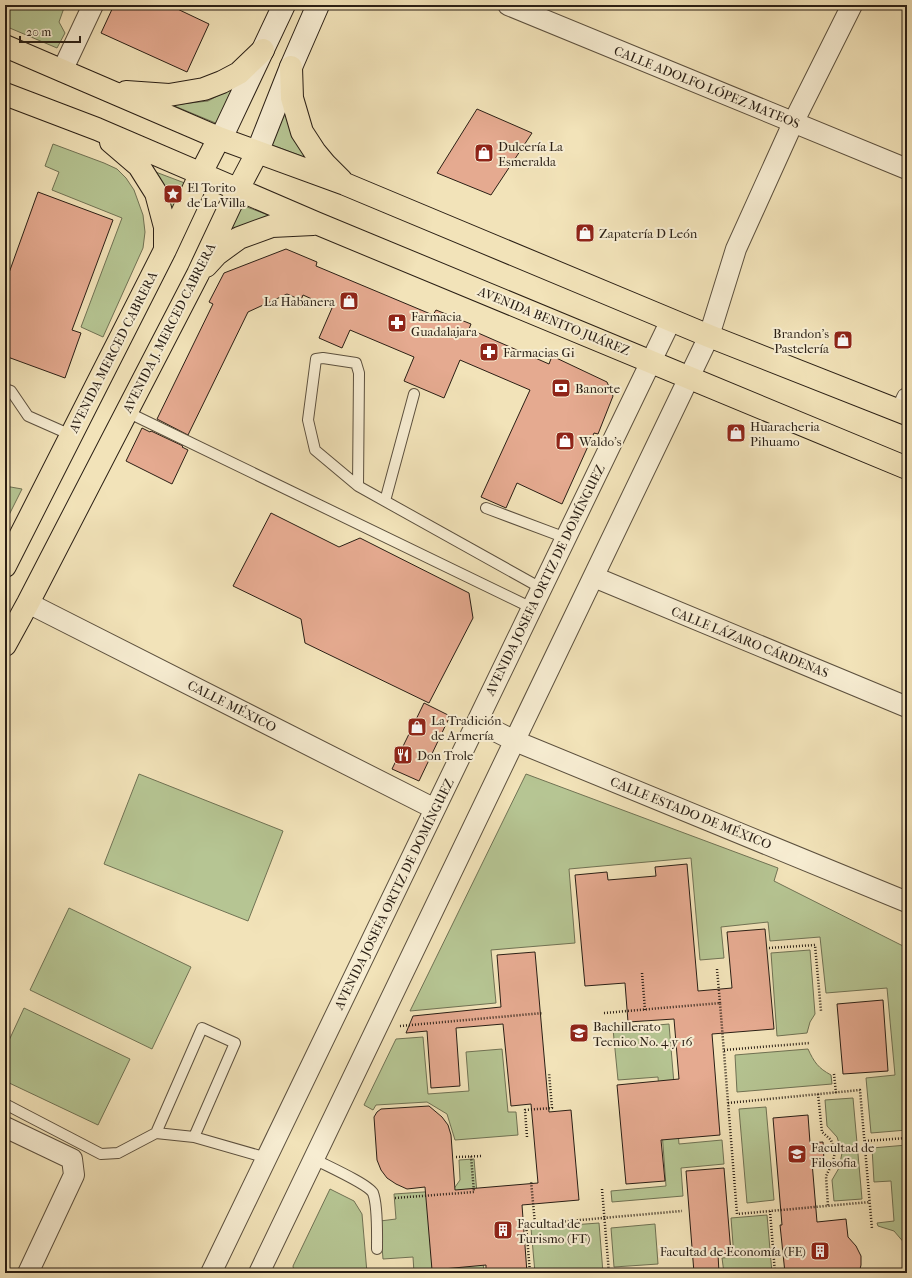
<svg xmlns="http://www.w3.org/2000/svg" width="912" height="1278" viewBox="0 0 912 1278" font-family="'IM FELL French Canon',serif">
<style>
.green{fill:#b6c593;stroke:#707254}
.building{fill:#e5aa90;stroke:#2a1f15}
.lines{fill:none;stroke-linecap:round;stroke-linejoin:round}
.service-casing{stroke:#5c503e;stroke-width:12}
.minor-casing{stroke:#5c503e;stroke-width:22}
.secondary-casing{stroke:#2a1f15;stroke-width:24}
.primary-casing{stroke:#2a1f15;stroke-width:24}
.path{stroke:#2a1f15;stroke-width:2.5;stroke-dasharray:1 2;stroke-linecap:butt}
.service{stroke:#f7edd2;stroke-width:10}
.minor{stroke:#f7edd2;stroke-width:20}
.secondary{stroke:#f7edd2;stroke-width:22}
.primary{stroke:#f2e3b9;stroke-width:22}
.labels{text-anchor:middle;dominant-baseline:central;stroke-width:4;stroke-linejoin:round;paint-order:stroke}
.street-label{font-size:13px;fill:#2a1f15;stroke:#f7edd2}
.poi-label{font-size:13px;fill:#2a1f15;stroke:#f7edd2;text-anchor:start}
</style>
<rect width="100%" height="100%" fill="#f2e3b9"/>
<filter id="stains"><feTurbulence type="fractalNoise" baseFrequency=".005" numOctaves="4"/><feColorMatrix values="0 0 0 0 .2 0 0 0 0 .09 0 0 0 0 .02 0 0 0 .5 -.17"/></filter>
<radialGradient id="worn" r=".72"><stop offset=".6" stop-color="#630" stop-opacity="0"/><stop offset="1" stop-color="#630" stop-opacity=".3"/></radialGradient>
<!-- green -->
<path class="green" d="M5 5H65L59 22 65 33 57 48 5 26Z
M236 86 218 124 172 105 208 101Z
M285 102 312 160 267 143Z
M53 144 104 163 117 169 126 178 134 190 143 215 145 232 143 248 103 337 81 327 122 218 52 190 59 172 45 166Z
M153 171 190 185 171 225Z
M239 204 284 221 221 245Z
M5 486 22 489 5 523Z
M139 774 283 831 248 921 104 864Z
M526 774 778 868 774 881 907 948V1130L871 1133 866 1078 895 1075 887 988 826 993 820 937 770 941 768 922 721 927 724 958 700 960 691 858 569 869 575 943 491 950 496 1003 410 1011Z
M69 908 191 967 152 1049 30 990Z
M810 950 815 1014 810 1022 807 1033 777 1036 771 953Z
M24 1008 130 1059 98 1125 5 1081V1049Z
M669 1024 679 1144 722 1140 724 1164 681 1168 683 1196 612 1202 611 1191 666 1186 658 1077 618 1080 613 1029Z
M423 1037 428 1094 469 1091 466 1052 502 1049 508 1112H516L518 1135 455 1140 447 1114 427 1102 376 1105 373 1110 364 1105 396 1039Z
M808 1049C814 1062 818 1068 831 1075L832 1084 737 1092 735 1055Z
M853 1098 862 1199 834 1201 832 1180 839 1168 842 1153 837 1137 827 1126 825 1100Z
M766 1107 774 1200 747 1203 739 1109Z
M907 1145V1252H906V1245L894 1231 878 1226 877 1223 894 1221 891 1181 874 1182 872 1148Z
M474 1159 484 1273H414L413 1257 383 1259 380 1221 396 1219 394 1194 453 1190 460 1180 459 1160Z
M330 1189 354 1201 362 1214 367 1273H294L293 1266Z
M767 1215 772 1273H724L722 1258 734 1257 731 1218Z
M599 1223 603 1273H535L531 1228Z
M655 1224 658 1264 614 1267 611 1228Z"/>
<!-- building -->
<path class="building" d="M114 5H169L209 24 187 72 101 33Z
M477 109 532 133 491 195 437 173Z
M38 192 113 220 72 330 81 333 65 378 5 356V284Z
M286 249 317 262 316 266 433 315 436 310 471 324 469 329 549 364 552 356 607 382 613 396 598 434 594 433 562 504 517 483 506 508 481 497 530 390 460 360 444 398 404 381 414 357 350 330 342 348 319 338 332 308 303 295 301 300 287 294 248 312 188 435 157 419 213 304 209 302 224 273Z
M142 428 150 432 151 431 183 446 182 447 188 450 172 484 126 461Z
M271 513 339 547 360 538 469 593 473 618 429 703 305 643 301 619 233 586Z
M424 703 450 716 419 781 392 769Z
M687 864 698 991 732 988 727 932 765 929 774 1029 712 1034 720 1135 661 1140 665 1181 626 1184 617 1085 679 1079 674 1019 628 1022 625 983 585 986 575 875 607 872 608 880 656 876 655 867Z
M535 952 549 1112 571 1110 579 1200 522 1205 527 1273H486V1265L432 1270 425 1187 407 1189 396 1184 387 1178 381 1170 377 1160 374 1117 377 1112 381 1109 429 1106 442 1117 448 1125 451 1135 455 1190 538 1183 531 1104 511 1106 503 1024 456 1028 460 1086 431 1088 427 1031 406 1033 413 1016 501 1007 497 955Z
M883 1000 888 1071 843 1074 837 1004Z
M808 1115 810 1143 823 1142 824 1161 812 1162 817 1222 846 1219 848 1237 856 1246 861 1256V1265L859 1273H785L780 1225H782L773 1118Z
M724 1168 731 1253 718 1254 719 1273H694L686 1171Z"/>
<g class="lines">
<defs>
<path id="service" d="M5 389 11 391 28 416 71 435
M127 412 532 608
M358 486 359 373 356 363 323 358 316 359 308 420 315 450 358 486 541 588
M385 501 414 394
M486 508 566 538
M5 1104 101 1154 118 1153 156 1133 194 1137 267 1158
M156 1133 202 1028 235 1043 194 1137
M314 1159C325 1165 368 1184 373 1193 378 1206 377 1234 377 1249"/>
<path id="minor" d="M508 5 907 169
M62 71 93 5
M901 411 907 398
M594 577 907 707
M28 603 435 809
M477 722 515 741 907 902
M5 1127 72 1159 74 1175 28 1273
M211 1273 671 320
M259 1273 709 336 736 249 793 123 852 5"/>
<path id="secondary" d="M219 138 225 130 284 5
M257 153 291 67 318 5"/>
<path id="primary" d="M5 46 219 138 345 184 709 336 907 414
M291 67 292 98 302 132 315 152 325 164 341 180
M126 92 169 95 204 89 222 82 239 73 263 50
M5 94 97 129 316 223 907 468
M111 142 139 166 156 193 165 227V249
M206 266 217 254 239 238 272 226 313 224
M5 566 165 250 201 173 219 138
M5 645 28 603 198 274 238 189 257 153"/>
</defs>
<!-- service casing -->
<use href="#service" class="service-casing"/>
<!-- minor casing -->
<use href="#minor" class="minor-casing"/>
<!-- secondary casing -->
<use href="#secondary" class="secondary-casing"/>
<!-- primary casing -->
<use href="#primary" class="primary-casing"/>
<!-- path -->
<path class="path" d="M769 948 815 945 821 1011
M717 969 720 1003
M642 973 645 1010
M604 1013 720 1003 737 1214 870 1202
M400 1026 543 1013
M724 1050 810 1043
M834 1074 836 1093
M818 1094 822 1132 831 1140 835 1153 832 1164 826 1176 828 1206
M728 1103 860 1090 872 1229
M527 1137 525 1110 552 1108 549 1073
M865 1141 907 1138
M456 1157 483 1156
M602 1189 609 1273
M395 1198 474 1192 471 1156
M770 1211 775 1273
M535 1224 682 1211
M904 1260H907
M530 1273 526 1224H535L531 1181"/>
<!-- service -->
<use href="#service" class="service"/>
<!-- minor -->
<use href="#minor" class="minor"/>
<!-- secondary -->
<use href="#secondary" class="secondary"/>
<!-- primary -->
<use href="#primary" class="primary"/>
</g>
<!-- icons -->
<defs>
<symbol id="shop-square" viewBox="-11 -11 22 22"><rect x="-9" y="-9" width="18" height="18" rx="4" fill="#8f2418" stroke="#f7edd2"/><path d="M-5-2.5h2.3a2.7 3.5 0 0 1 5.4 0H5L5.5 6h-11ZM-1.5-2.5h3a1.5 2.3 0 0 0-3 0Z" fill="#fff"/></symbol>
<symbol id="sight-square" viewBox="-11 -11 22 22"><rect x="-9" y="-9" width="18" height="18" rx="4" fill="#8f2418" stroke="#f7edd2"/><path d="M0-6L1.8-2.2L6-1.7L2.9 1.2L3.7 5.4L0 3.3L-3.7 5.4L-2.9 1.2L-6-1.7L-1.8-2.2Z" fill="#fff"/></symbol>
<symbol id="pharmacy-square" viewBox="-11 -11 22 22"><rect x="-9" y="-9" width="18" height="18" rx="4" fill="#8f2418" stroke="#f7edd2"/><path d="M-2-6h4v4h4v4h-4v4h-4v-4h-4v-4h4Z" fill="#fff"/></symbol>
<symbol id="bank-square" viewBox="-11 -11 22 22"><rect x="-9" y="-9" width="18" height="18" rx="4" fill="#8f2418" stroke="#f7edd2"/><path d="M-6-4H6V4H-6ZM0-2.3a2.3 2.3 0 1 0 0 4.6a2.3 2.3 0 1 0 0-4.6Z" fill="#fff"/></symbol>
<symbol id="restaurant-square" viewBox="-11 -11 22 22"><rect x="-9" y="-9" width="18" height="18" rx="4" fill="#8f2418" stroke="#f7edd2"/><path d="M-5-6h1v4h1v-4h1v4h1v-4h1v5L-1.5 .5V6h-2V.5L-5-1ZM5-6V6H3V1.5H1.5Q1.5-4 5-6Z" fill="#fff"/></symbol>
<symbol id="university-square" viewBox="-11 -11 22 22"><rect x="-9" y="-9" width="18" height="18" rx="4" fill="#8f2418" stroke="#f7edd2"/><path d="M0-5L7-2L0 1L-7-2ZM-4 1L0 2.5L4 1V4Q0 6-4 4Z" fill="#fff"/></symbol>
<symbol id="building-square" viewBox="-11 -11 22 22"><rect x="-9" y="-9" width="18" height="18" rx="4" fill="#8f2418" stroke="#f7edd2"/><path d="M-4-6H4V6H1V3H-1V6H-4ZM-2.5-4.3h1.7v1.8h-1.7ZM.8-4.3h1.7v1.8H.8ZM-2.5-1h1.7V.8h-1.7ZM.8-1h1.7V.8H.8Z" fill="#fff"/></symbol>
</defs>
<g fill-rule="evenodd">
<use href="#shop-square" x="473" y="142" width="22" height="22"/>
<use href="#sight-square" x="162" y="183" width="22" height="22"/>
<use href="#shop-square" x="574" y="222" width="22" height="22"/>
<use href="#shop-square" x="338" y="290" width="22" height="22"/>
<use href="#pharmacy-square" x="386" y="312" width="22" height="22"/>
<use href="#shop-square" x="832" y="329" width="22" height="22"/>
<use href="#pharmacy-square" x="478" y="341" width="22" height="22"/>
<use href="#bank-square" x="550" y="377" width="22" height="22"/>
<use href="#shop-square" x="725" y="422" width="22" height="22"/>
<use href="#shop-square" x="554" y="430" width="22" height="22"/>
<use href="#shop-square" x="406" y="716" width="22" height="22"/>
<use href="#restaurant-square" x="392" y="744" width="22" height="22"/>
<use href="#university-square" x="568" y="1022" width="22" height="22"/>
<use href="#university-square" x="786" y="1143" width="22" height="22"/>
<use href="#building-square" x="492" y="1219" width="22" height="22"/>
<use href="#building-square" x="809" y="1240" width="22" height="22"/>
</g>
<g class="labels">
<!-- street labels -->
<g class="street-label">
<text transform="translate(707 87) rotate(22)">CALLE ADOLFO LÓPEZ MATEOS</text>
<text transform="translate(554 321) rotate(22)">AVENIDA BENITO JUÁREZ</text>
<text transform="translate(169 328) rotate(-63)">AVENIDA J. MERCED CABRERA</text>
<text transform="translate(113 352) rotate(-63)">AVENIDA MERCED CABRERA</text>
<text transform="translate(545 580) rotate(-64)">AVENIDA JOSEFA ORTIZ DE DOMÍNGUEZ</text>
<text transform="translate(750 642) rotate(22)">CALLE LÁZARO CÁRDENAS</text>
<text transform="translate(232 706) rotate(27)">CALLE MÉXICO</text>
<text transform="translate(691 813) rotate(22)">CALLE ESTADO DE MÉXICO</text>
<text transform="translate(394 894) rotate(-64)">AVENIDA JOSEFA ORTIZ DE DOMÍNGUEZ</text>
</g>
<!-- poi labels -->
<g class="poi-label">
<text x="498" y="146">Dulcería La<tspan x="498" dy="15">Esmeralda</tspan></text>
<text x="187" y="187">El Torito<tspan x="187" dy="15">de La Villa</tspan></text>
<text x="599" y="233">Zapatería D León</text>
<text x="335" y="301" text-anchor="end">La Habanera</text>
<text x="411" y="316">Farmacia<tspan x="411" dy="15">Guadalajara</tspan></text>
<text x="829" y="333" text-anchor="end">Brandon's<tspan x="829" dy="15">Pastelería</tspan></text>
<text x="503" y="352">Farmacias Gi</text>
<text x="575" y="388">Banorte</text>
<text x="750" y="426">Huaracheria<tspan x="750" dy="15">Pihuamo</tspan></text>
<text x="579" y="441">Waldo's</text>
<text x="431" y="720">La Tradición<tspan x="431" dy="15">de Armería</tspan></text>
<text x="417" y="755">Don Trole</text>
<text x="593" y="1026">Bachillerato<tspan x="593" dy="15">Tecnico No. 4 y 16</tspan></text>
<text x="811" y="1147">Facultad de<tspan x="811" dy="15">Filosofia</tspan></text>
<text x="517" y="1223">Facultad de<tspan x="517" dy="15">Turismo (FT)</tspan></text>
<text x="806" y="1251" text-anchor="end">Facultad de Economía (FE)</text>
</g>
</g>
<!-- margin -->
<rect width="912" height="1278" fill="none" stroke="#f2e3b9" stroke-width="20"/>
<rect x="6" y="6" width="900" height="1266" fill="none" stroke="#2a1f15" stroke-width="2"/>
<rect x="10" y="10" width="892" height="1258" fill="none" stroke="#2a1f15"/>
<!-- scale -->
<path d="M20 36v6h60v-6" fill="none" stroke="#2a1f15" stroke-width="2"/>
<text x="26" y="36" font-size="12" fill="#2a1f15" stroke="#f7edd2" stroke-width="3" paint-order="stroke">20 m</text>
<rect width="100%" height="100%" filter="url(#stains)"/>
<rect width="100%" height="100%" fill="url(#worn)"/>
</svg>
